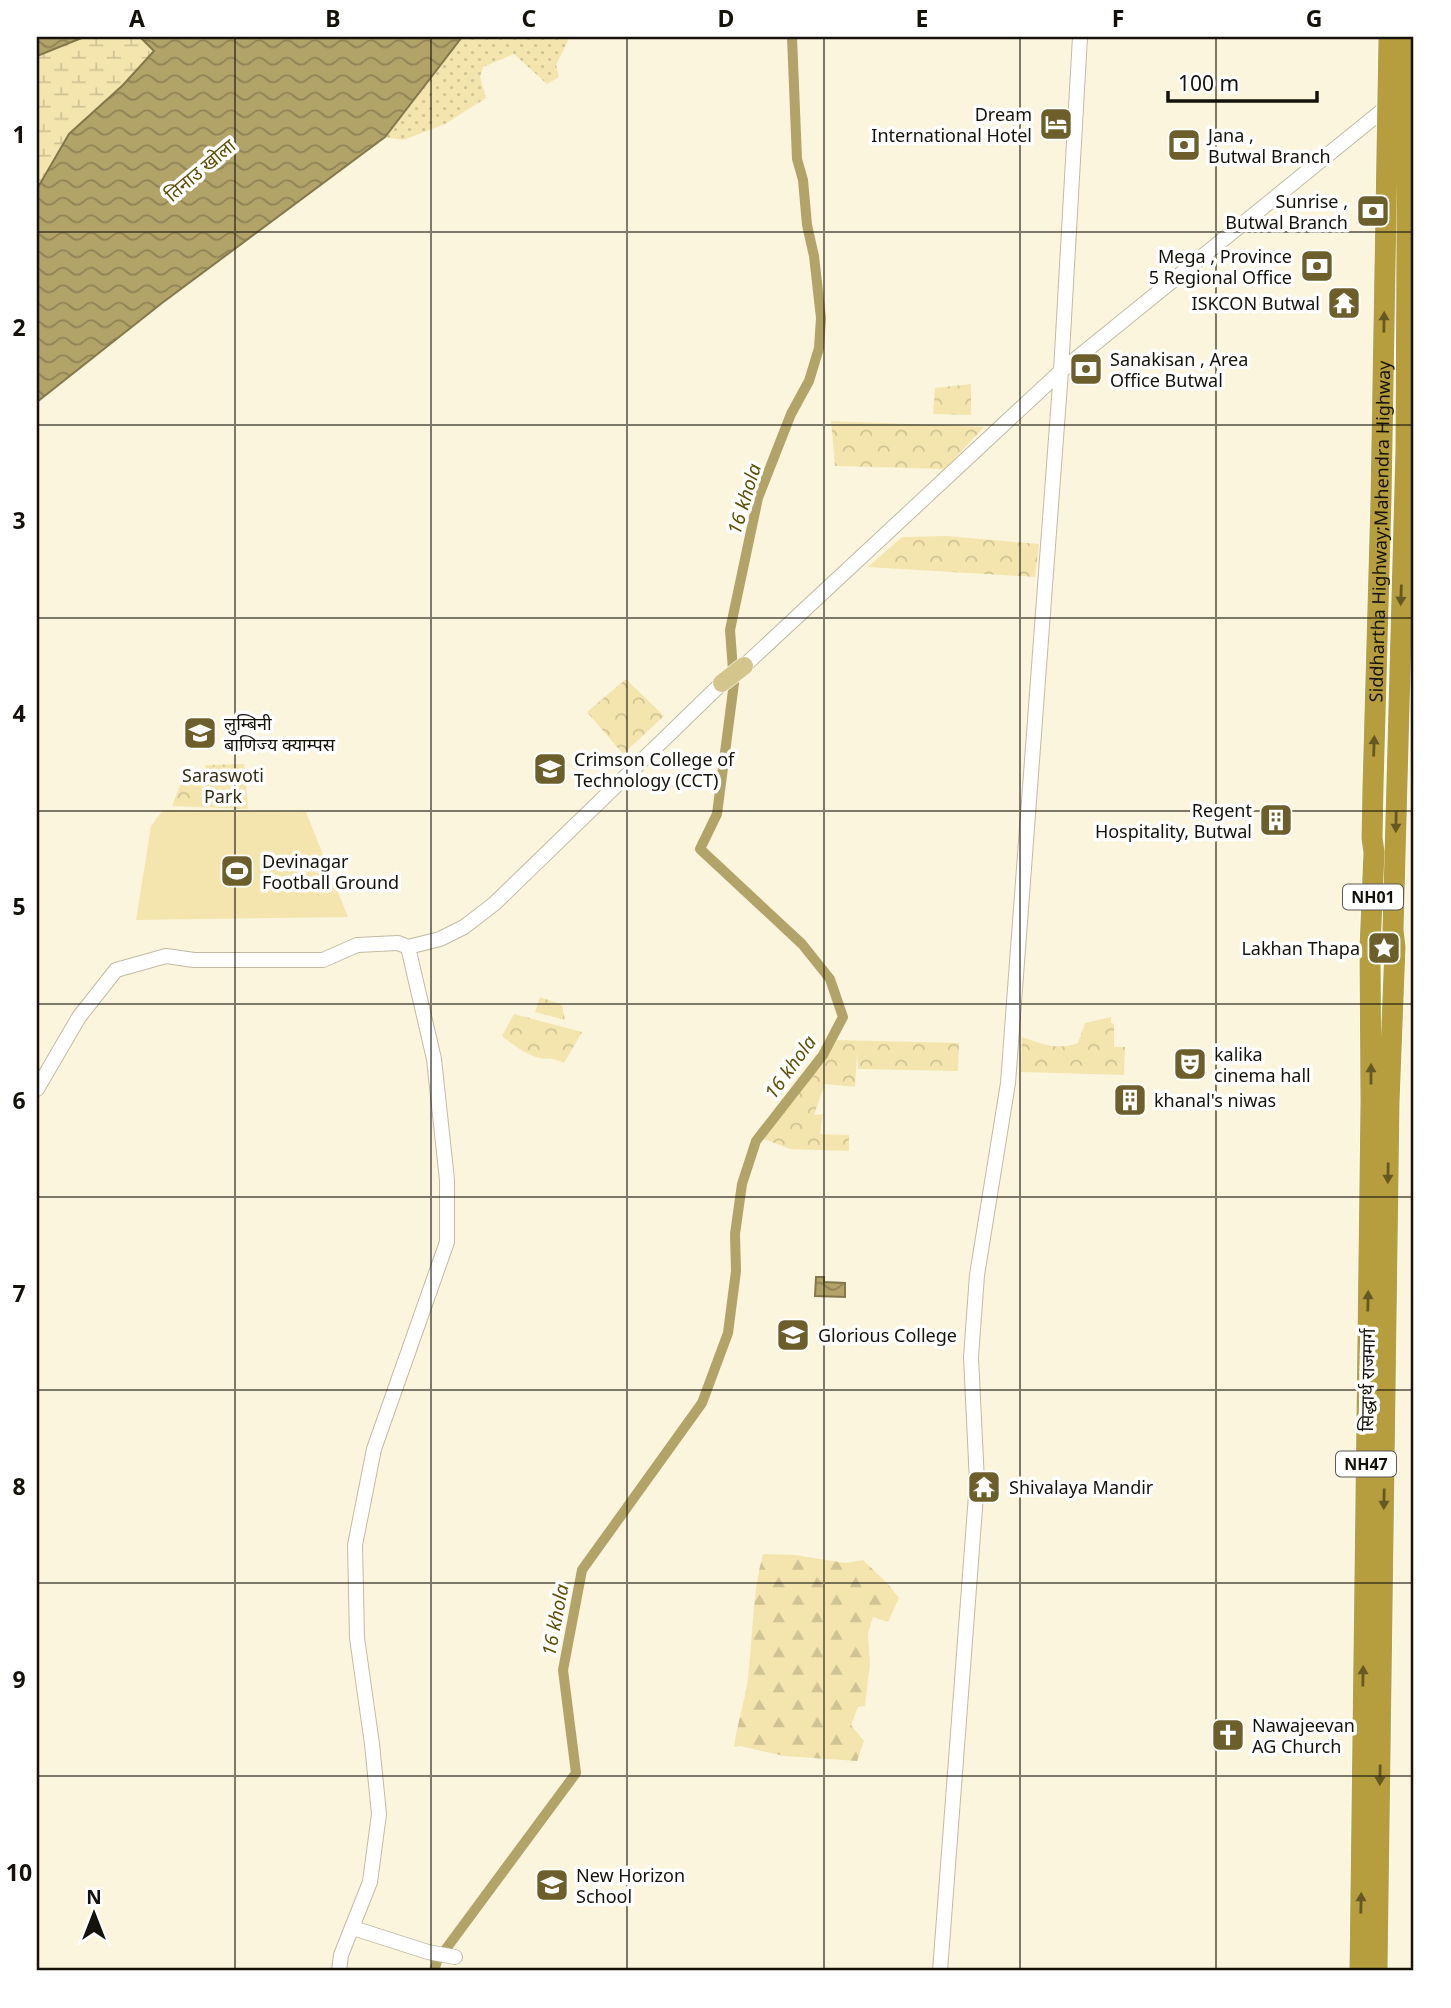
<svg xmlns="http://www.w3.org/2000/svg" width="1451" height="2008" viewBox="0 0 1451 2008" font-family="'Noto Sans','Noto Sans Devanagari',sans-serif">
<style>
.grass{fill:url(#grass-dots)}
.forest{fill:url(#forest-firs)}
.wetland{fill:url(#wetland-marsh)}
.park{fill:url(#park-crowns)}
.pitch{fill:#f4e5ae}
.water{fill:url(#water-waves);stroke:#83784c;stroke-width:2}
.lines{fill:none;stroke-linecap:round;stroke-linejoin:round}
.canal{stroke:#b2a369;stroke-width:10}
.minor-casing{stroke:#c1bba4;stroke-width:16}
.major-casing{stroke:#fff;stroke-width:19}
.highway-casing{stroke:#fff;stroke-width:23}
.minor{stroke:#fff;stroke-width:14}
.major{stroke:#d3c58b;stroke-width:18}
.highway{stroke:#b69e3e;stroke-width:21}
.oneway{fill:#655824}
.grid{fill:none;stroke:#14120a;stroke-width:2;stroke-opacity:0.55}
.labels{text-anchor:middle;dominant-baseline:central;stroke-width:7;stroke-linejoin:round;paint-order:stroke}
.shield{fill:#fff;stroke:#5a5954;stroke-width:2}
.shield-label{font-size:16px;font-weight:bold;fill:#14120a}
.poi-label{font-size:18px;fill:#14120a;stroke:#fff;text-anchor:start}
.street-label{font-size:18px;fill:#14120a;stroke:#fff}
.park-label{font-size:18px;fill:#342d13;stroke:#fff}
.water-label{font-size:19px;font-style:italic;fill:#5f4f04;stroke:#fff}
.neatline{fill:none;stroke:#14120a;stroke-width:2.5}
.grid-label{font-size:23px;text-anchor:middle;font-weight:bold;fill:#14120a}
</style>
<defs>
<pattern id="grass-dots" width="8" height="8" patternUnits="userSpaceOnUse" patternTransform="scale(1.75)"><rect width="8" height="8" fill="#f4e5ae"/><path d="M2 2h.1M6 6h.1" fill="none" stroke="#d0c394" stroke-width="1.8" stroke-linecap="round"/></pattern>
<pattern id="forest-firs" width="22" height="20" patternUnits="userSpaceOnUse" patternTransform="scale(1.75)"><rect width="22" height="20" fill="#f4e5ae"/><path d="M5 1l3.5 6h-7zM16 11l3.5 6h-7z" fill="#d0c394"/></pattern>
<pattern id="wetland-marsh" width="20" height="14" patternUnits="userSpaceOnUse" patternTransform="scale(1.75)"><rect width="20" height="14" fill="#f4e5ae"/><path d="M1 5h8M5 5V1M11 12h8M15 12V8" fill="none" stroke="#d0c394"/></pattern>
<pattern id="park-crowns" width="20" height="18" patternUnits="userSpaceOnUse" patternTransform="scale(1.75)"><rect width="20" height="18" fill="#f4e5ae"/><path d="M2 6a3 3 0 1 1 6 0M12 15a3 3 0 1 1 6 0" fill="none" stroke="#d0c394"/></pattern>
<pattern id="water-waves" width="16" height="10" patternUnits="userSpaceOnUse" patternTransform="scale(1.75)"><rect width="16" height="10" fill="#b2a369"/><path d="M0 5q4-4 8 0t8 0" fill="none" stroke="#908355"/></pattern>
</defs>
<rect width="100%" height="100%" fill="#fbf5dd"/>
<!-- grass -->
<path class="grass" d="M462 37H570L556 65 559 77 547 84 514 54 483 67 480 77 486 98 445 124 403 140 385 137Z"/>
<!-- forest -->
<path class="forest" d="M763 1554 795 1555 845 1563 863 1560 887 1583 899 1598 888 1622 873 1617 868 1633 870 1664 865 1706 858 1707 851 1725 864 1741 857 1761 784 1756 740 1746 734 1747C737 1724 745 1701 748 1678 753 1636 752 1594 763 1554Z"/>
<!-- wetland -->
<path class="wetland" d="M82 37 141 38 154 51 123 85 69 134 37 189V56Z"/>
<!-- park -->
<path class="park" d="M971 384V415L933 414 935 388Z
M831 421 984 427 945 469 835 466Z
M946 536 1039 544 1035 577 868 567 902 537Z
M626 679 664 716 623 754 587 712Z
M244 764 248 809 172 806 183 777 199 783 206 765Z
M540 997 562 1005 565 1020 535 1012Z
M514 1014 582 1032 564 1063C551 1056 547 1061 536 1057 524 1053 512 1044 502 1036Z
M1111 1017V1023L1114 1024V1047H1125L1124 1075 1021 1072 1022 1037C1043 1044 1057 1051 1078 1043L1085 1023Z
M836 1040 959 1043 958 1071 858 1069 857 1052 855 1087 825 1084 814 1115 823 1114 820 1134 849 1135V1151L790 1149 764 1139Z"/>
<!-- pitch -->
<path class="pitch" d="M163 810 306 812 348 917 136 920 151 826Z"/>
<!-- water -->
<path class="water" d="M37 37H84L37 56Z
M129 37H462L385 137 162 303 37 402V189L69 134 123 85 154 51 141 38Z
M816 1277H824V1282L845 1283V1297L815 1296Z"/>
<g class="lines">
<!-- canal -->
<path class="canal" d="M434 1971 437 1961 576 1773 563 1670 582 1570 702 1403 728 1333 736 1271 735 1234 742 1184 756 1141 823 1055 843 1017 830 979 802 944 700 849 717 814 734 683 730 630 758 498 791 414 809 381 819 348 821 318 814 256 807 225 803 180 797 159 792 37"/>
<defs>
<path id="minor" d="M744 666 1061 371 1388 106 1393 105
M37 1089 79 1017 116 970 166 956 194 960H323L357 945 398 943 408 947 440 939 464 927 494 904 722 683
M353 1928 428 1952 455 1957
M339 1971 341 1955 370 1882 379 1814 372 1744 357 1638 355 1545 374 1449 447 1242V1180L434 1059 408 947
M940 1971 977 1482 971 1357 977 1275 1008 1083 1061 371 1080 37"/>
<path id="major" d="M722 683 744 666"/>
<g id="highway">
<path id="s1" d="M1360 1971 1371 1102 1370 948 1374 852 1372 838 1373 787 1381 499 1389 37"/>
<path d="M1377 1971 1389 1102 1395 947 1393 930 1406 449 1408 37"/>
</g>
</defs>
<!-- minor casing -->
<use href="#minor" class="minor-casing"/>
<!-- major casing -->
<use href="#major" class="major-casing"/>
<!-- highway casing -->
<use href="#highway" class="highway-casing"/>
<!-- minor -->
<use href="#minor" class="minor"/>
<!-- major -->
<use href="#major" class="major"/>
<!-- highway -->
<use href="#highway" class="highway"/>
</g>
<!-- one-way arrows -->
<defs><path id="oneway-solid" d="M-6-.8H1V-3.2L6.5 0L1 3.2V.8H-6Z" transform="scale(1.75)"/></defs>
<g class="oneway">
<use href="#oneway-solid" transform="translate(1384 322) rotate(-89)"/>
<use href="#oneway-solid" transform="translate(1401 595) rotate(92)"/>
<use href="#oneway-solid" transform="translate(1374 746) rotate(-88)"/>
<use href="#oneway-solid" transform="translate(1396 822) rotate(91)"/>
<use href="#oneway-solid" transform="translate(1371 1074) rotate(-90)"/>
<use href="#oneway-solid" transform="translate(1388 1173) rotate(91)"/>
<use href="#oneway-solid" transform="translate(1368 1301) rotate(-89)"/>
<use href="#oneway-solid" transform="translate(1384 1499) rotate(91)"/>
<use href="#oneway-solid" transform="translate(1363 1676) rotate(-89)"/>
<use href="#oneway-solid" transform="translate(1380 1775) rotate(91)"/>
<use href="#oneway-solid" transform="translate(1361 1903) rotate(-89)"/>
</g>
<!-- grid -->
<path class="grid" d="M235 37V1971M431 37V1971M627 37V1971M824 37V1971M1020 37V1971M1216 37V1971M37 232H1414M37 425H1414M37 618H1414M37 811H1414M37 1004H1414M37 1197H1414M37 1390H1414M37 1583H1414M37 1776H1414"/>
<!-- icons -->
<defs>
<symbol id="hotel-square" viewBox="-11 -11 22 22"><rect x="-9" y="-9" width="18" height="18" rx="4" fill="#6d5f2c" stroke="#fff"/><path d="M-6-4.5h1.5V1H6V5H4.5V3h-9V5H-6ZM-4 0a1.8 1.8 0 1 1 3.6 0ZM.5 0V-2.5h3Q6-2.5 6 0Z" fill="#fff"/></symbol>
<symbol id="bank-square" viewBox="-11 -11 22 22"><rect x="-9" y="-9" width="18" height="18" rx="4" fill="#6d5f2c" stroke="#fff"/><path d="M-6-4H6V4H-6ZM0-2.3a2.3 2.3 0 1 0 0 4.6a2.3 2.3 0 1 0 0-4.6Z" fill="#fff"/></symbol>
<symbol id="temple-square" viewBox="-11 -11 22 22"><rect x="-9" y="-9" width="18" height="18" rx="4" fill="#6d5f2c" stroke="#fff"/><path d="M0-6L5-2H3V0L6.5 2.5H4V6H1.5V3h-3V6H-4V2.5H-6.5L-3 0V-2H-5Z" fill="#fff"/></symbol>
<symbol id="university-square" viewBox="-11 -11 22 22"><rect x="-9" y="-9" width="18" height="18" rx="4" fill="#6d5f2c" stroke="#fff"/><path d="M0-5L7-2L0 1L-7-2ZM-4 1L0 2.5L4 1V4Q0 6-4 4Z" fill="#fff"/></symbol>
<symbol id="building-square" viewBox="-11 -11 22 22"><rect x="-9" y="-9" width="18" height="18" rx="4" fill="#6d5f2c" stroke="#fff"/><path d="M-4-6H4V6H1V3H-1V6H-4ZM-2.5-4.3h1.7v1.8h-1.7ZM.8-4.3h1.7v1.8H.8ZM-2.5-1h1.7V.8h-1.7ZM.8-1h1.7V.8H.8Z" fill="#fff"/></symbol>
<symbol id="stadium-square" viewBox="-11 -11 22 22"><rect x="-9" y="-9" width="18" height="18" rx="4" fill="#6d5f2c" stroke="#fff"/><path d="M0-5a6.5 5 0 1 0 0 10a6.5 5 0 1 0 0-10ZM-3.5-1.8h7v3.6h-7Z" fill="#fff"/></symbol>
<symbol id="sight-square" viewBox="-11 -11 22 22"><rect x="-9" y="-9" width="18" height="18" rx="4" fill="#6d5f2c" stroke="#fff"/><path d="M0-6L1.8-2.2L6-1.7L2.9 1.2L3.7 5.4L0 3.3L-3.7 5.4L-2.9 1.2L-6-1.7L-1.8-2.2Z" fill="#fff"/></symbol>
<symbol id="theatre-square" viewBox="-11 -11 22 22"><rect x="-9" y="-9" width="18" height="18" rx="4" fill="#6d5f2c" stroke="#fff"/><path d="M-5-5.5Q0-4 5-5.5V0Q5 5 0 6Q-5 5-5 0ZM-3.3-2.5H-1v1.5H-3.3ZM1-2.5H3.3v1.5H1ZM-2.8 1Q0 5.5 2.8 1Z" fill="#fff"/></symbol>
<symbol id="school-square" viewBox="-11 -11 22 22"><rect x="-9" y="-9" width="18" height="18" rx="4" fill="#6d5f2c" stroke="#fff"/><path d="M0-5L7-2L0 1L-7-2ZM-4 1L0 2.5L4 1V4Q0 6-4 4Z" fill="#fff"/></symbol>
<symbol id="church-square" viewBox="-11 -11 22 22"><rect x="-9" y="-9" width="18" height="18" rx="4" fill="#6d5f2c" stroke="#fff"/><path d="M-1.2-6h2.4v3.5h3.3v2.4h-3.3V6h-2.4V-.1h-3.3v-2.4h3.3Z" fill="#fff"/></symbol>
</defs>
<g fill-rule="evenodd">
<use href="#hotel-square" x="1037" y="105" width="38" height="38"/>
<use href="#bank-square" x="1165" y="126" width="38" height="38"/>
<use href="#bank-square" x="1354" y="192" width="38" height="38"/>
<use href="#bank-square" x="1298" y="247" width="38" height="38"/>
<use href="#temple-square" x="1325" y="284" width="38" height="38"/>
<use href="#bank-square" x="1067" y="350" width="38" height="38"/>
<use href="#university-square" x="181" y="714" width="38" height="38"/>
<use href="#university-square" x="531" y="750" width="38" height="38"/>
<use href="#building-square" x="1257" y="801" width="38" height="38"/>
<use href="#stadium-square" x="218" y="852" width="38" height="38"/>
<use href="#sight-square" x="1365" y="929" width="38" height="38"/>
<use href="#theatre-square" x="1171" y="1045" width="38" height="38"/>
<use href="#building-square" x="1111" y="1081" width="38" height="38"/>
<use href="#school-square" x="774" y="1316" width="38" height="38"/>
<use href="#temple-square" x="965" y="1468" width="38" height="38"/>
<use href="#church-square" x="1209" y="1716" width="38" height="38"/>
<use href="#school-square" x="533" y="1866" width="38" height="38"/>
</g>
<g class="labels">
<!-- shield labels -->
<g class="shield">
<rect x="1343" y="884.5" width="60" height="25" rx="5"/>
<rect x="1336" y="1451.5" width="60" height="25" rx="5"/>
</g>
<g class="shield-label">
<text x="1373" y="897">NH01</text>
<text x="1366" y="1464">NH47</text>
</g>
<!-- poi labels -->
<g class="poi-label">
<text x="1032" y="114" text-anchor="end">Dream<tspan x="1032" dy="21">International Hotel</tspan></text>
<text x="1208" y="135">Jana ,<tspan x="1208" dy="21">Butwal Branch</tspan></text>
<text x="1348" y="201" text-anchor="end">Sunrise ,<tspan x="1348" dy="21">Butwal Branch</tspan></text>
<text x="1292" y="256" text-anchor="end">Mega , Province<tspan x="1292" dy="21">5 Regional Office</tspan></text>
<text x="1320" y="303" text-anchor="end">ISKCON Butwal</text>
<text x="1110" y="359">Sanakisan , Area<tspan x="1110" dy="21">Office Butwal</tspan></text>
<text x="224" y="723">लुम्बिनी<tspan x="224" dy="21">बाणिज्य क्याम्पस</tspan></text>
<text x="574" y="759">Crimson College of<tspan x="574" dy="21">Technology (CCT)</tspan></text>
<text x="1252" y="810" text-anchor="end">Regent<tspan x="1252" dy="21">Hospitality, Butwal</tspan></text>
<text x="262" y="861">Devinagar<tspan x="262" dy="21">Football Ground</tspan></text>
<text x="1360" y="948" text-anchor="end">Lakhan Thapa</text>
<text x="1214" y="1054">kalika<tspan x="1214" dy="21">cinema hall</tspan></text>
<text x="1154" y="1100">khanal's niwas</text>
<text x="818" y="1335">Glorious College</text>
<text x="1009" y="1487">Shivalaya Mandir</text>
<text x="1252" y="1725">Nawajeevan<tspan x="1252" dy="21">AG Church</tspan></text>
<text x="576" y="1875">New Horizon<tspan x="576" dy="21">School</tspan></text>
</g>
<!-- street labels -->
<g class="street-label">
<text stroke="none"><textPath href="#s1" startOffset="1440">Siddhartha Highway;Mahendra Highway</textPath></text>
<text transform="translate(1367 1380) rotate(-89)">सिद्धार्थ राजमार्ग</text>
</g>
<!-- park labels -->
<g class="park-label">
<text x="223" y="775">Saraswoti<tspan x="223" dy="21">Park</tspan></text>
</g>
<!-- water labels -->
<g class="water-label">
<text transform="translate(200 170) rotate(-40)">तिनाउ खोला</text>
<text transform="translate(744 499) rotate(-73)">16 khola</text>
<text transform="translate(790 1067) rotate(-54)">16 khola</text>
<text transform="translate(555 1620) rotate(-79)">16 khola</text>
</g>
</g>
<!-- border -->
<rect width="1451" height="2008" fill="none" stroke="#ffffff" stroke-width="77"/>
<!-- north arrow -->
<g transform="translate(94 1914)" stroke="#ffffff" stroke-width="5" paint-order="stroke">
<path d="M0-5L12 26L0 18L-12 26Z" fill="#14120a"/>
<text y="-10" font-size="19" font-weight="bold" text-anchor="middle" fill="#14120a">N</text>
</g>
<!-- scale -->
<path d="M1168 91v10h149v-10" fill="none" stroke="#14120a" stroke-width="3.5"/>
<text x="1178" y="91" font-size="21" fill="#14120a" stroke="#ffffff" stroke-width="5" paint-order="stroke">100 m</text>
<rect x="38" y="38" width="1374" height="1931" class="neatline"/>
<g class="grid-label">
<text x="137" y="27">A</text>
<text x="333" y="27">B</text>
<text x="529" y="27">C</text>
<text x="726" y="27">D</text>
<text x="922" y="27">E</text>
<text x="1118" y="27">F</text>
<text x="1314" y="27">G</text>
<text x="19" y="143">1</text>
<text x="19" y="336">2</text>
<text x="19" y="529">3</text>
<text x="19" y="722">4</text>
<text x="19" y="915">5</text>
<text x="19" y="1109">6</text>
<text x="19" y="1302">7</text>
<text x="19" y="1495">8</text>
<text x="19" y="1688">9</text>
<text x="19" y="1881">10</text>
</g>
</svg>
